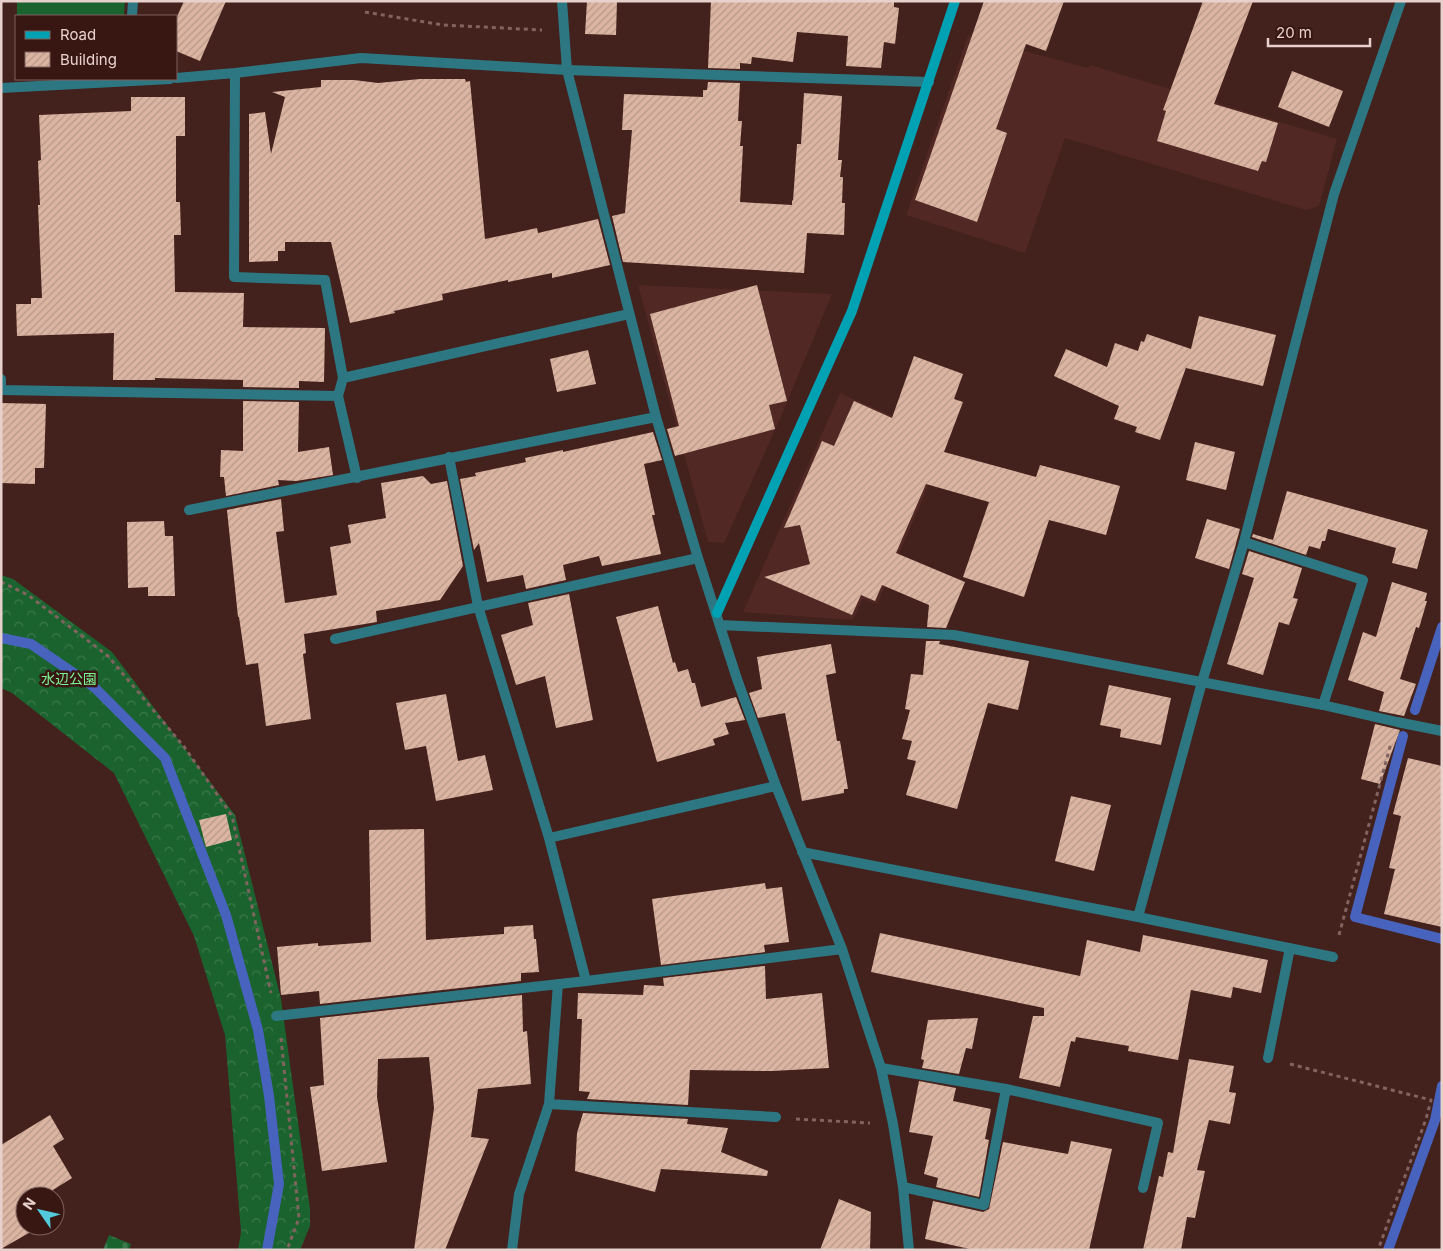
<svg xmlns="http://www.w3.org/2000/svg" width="1443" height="1251" viewBox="0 0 1443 1251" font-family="Inter,'Noto Sans JP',sans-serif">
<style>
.built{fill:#512823}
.forest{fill:url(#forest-crowns)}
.cemetery{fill:url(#cemetery-stones)}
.garden{fill:#1a632e}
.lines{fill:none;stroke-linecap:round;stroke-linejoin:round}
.stream{stroke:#4863be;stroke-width:10}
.building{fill:url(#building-hatch)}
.path{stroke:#81635f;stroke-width:3;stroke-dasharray:4 4;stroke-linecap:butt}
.street{stroke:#2d7782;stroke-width:10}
.secondary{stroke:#00a1b3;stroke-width:10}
.labels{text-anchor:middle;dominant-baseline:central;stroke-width:5;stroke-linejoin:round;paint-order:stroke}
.park-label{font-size:14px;fill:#7cf895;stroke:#381713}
</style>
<defs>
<pattern id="forest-crowns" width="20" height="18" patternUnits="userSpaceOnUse" patternTransform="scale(1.25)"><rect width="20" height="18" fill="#1a632e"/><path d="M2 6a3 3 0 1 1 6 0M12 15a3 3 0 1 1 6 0" fill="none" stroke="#3b784b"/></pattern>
<pattern id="cemetery-stones" width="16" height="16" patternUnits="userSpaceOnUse" patternTransform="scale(1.25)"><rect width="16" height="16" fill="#1a632e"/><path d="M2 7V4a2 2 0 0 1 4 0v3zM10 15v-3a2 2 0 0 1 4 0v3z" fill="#3b784b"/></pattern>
<pattern id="building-hatch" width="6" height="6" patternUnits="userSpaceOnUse" patternTransform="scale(1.25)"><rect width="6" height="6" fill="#dcb5a2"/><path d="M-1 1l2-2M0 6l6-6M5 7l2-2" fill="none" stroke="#b69889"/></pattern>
</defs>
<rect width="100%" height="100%" fill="#43211d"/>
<!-- built -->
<path class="built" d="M968 36 1088 68 1090 65 1337 139 1319 206 1306 210 1065 138 1025 253 906 215Z
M638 285 832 294 780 419 724 543 708 542Z
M840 393 948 441 877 604 863 599 853 620 743 612Z"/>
<!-- forest -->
<path class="forest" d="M1 575 13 579 112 652 235 815 281 999 310 1209V1226L300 1250H238L241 1232 225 1035 194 936 114 773 12 693 1 688Z"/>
<!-- cemetery -->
<path class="cemetery" d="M109 1235 131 1244 129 1250H103Z"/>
<!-- garden -->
<path class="garden" d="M17 1H125L124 16H17Z"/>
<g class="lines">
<!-- stream -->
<path class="stream" d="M1 638 31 644 94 687 165 758 226 915 258 1030 269 1096 279 1184 267 1250
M1415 710 1442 627
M1403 736 1355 917 1442 939
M1388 1250 1435 1120 1442 1086"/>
</g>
<!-- building -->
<path class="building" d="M184 1H226L200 61 176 51V19Z
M587 1H617L616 35 585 34Z
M711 1H894V7L899 8 895 44 884 42 881 68 846 66 848 36 797 32 793 62 752 57 751 64 740 63V69L708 68Z
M984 1H1064L1046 51 1026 44 996 129 1007 133 977 222 915 200Z
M1203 1H1253L1214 104 1278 123 1266 162 1262 161 1258 171 1157 141 1166 111 1163 110Z
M1292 71 1343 91 1329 127 1278 107Z
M420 79H465L466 82 470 81 485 239 537 228 538 233 598 219 610 265 552 278V273L508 282V280L442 294 443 300 394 311 395 313 350 323 331 242H285V251H278V261L249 262V114L265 112 271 154 285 97 272 92 321 87V80H354L378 83Z
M708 82 740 83 738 121H742L740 146H743L740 202 792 205V200L793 201 797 144H801L804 93 842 96 838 160H842L840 177H843L842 203H845L844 235 807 233 804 273 623 262 612 216 625 213 632 130H622L624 94 703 97V90H707Z
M131 97H185V136H176V202H180L181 235H174L175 292 244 293 243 327 325 328 324 382 299 381V388L243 387V380L155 378V380H113L114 333 17 336 16 304H31V298H42L38 205H40L38 161 41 160 39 115 131 111Z
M757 285 787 401 769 405 775 429 675 456 667 429 679 426 650 314Z
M1199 316 1276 335 1263 386 1186 368 1188 362 1160 440 1135 432 1137 427 1114 419 1119 406 1054 376 1066 349 1107 367 1115 343 1138 351 1141 341 1144 342 1147 334 1191 349Z
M588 350 596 384 557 392 550 359Z
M914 356 963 374 954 399 963 402 944 452 1036 477 1040 465 1120 486 1106 535 1049 520 1024 597 963 577 989 502 926 484 896 553 965 582 946 628 927 627 929 605 882 585 875 601 861 595 852 615 764 577 810 564 800 525 784 528 822 441 834 446 854 401 892 418Z
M243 401 299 402 298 452 329 447 333 475 296 481 278 480 279 485 226 496 224 477H220L221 450 243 451Z
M1 403 46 404 44 468H35V484L1 483Z
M653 432 662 460 644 464 655 515H652L661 554 602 566 599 556 563 565 566 580 526 589 523 575 487 582 479 543 474 550 460 479 476 476 475 473 526 462 525 458 563 450V452Z
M1195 442 1235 452 1226 490 1186 480Z
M423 476 431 484 447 481 463 566 440 600 376 611 377 622 304 634 306 653 303 654 311 719 266 726 258 663 246 665 239 617H238L227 510 281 499 284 531 276 532 285 603 337 595 330 547 351 543 348 525 386 518 381 483Z
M1287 491 1428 530 1417 569 1392 563 1396 548 1328 529 1325 541H1322L1320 549 1309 546 1306 555 1252 537 1253 534 1273 540Z
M1207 519 1240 529 1229 569 1195 558Z
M164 521 165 536H173L175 596H148V587L128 588 127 522Z
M1249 551 1302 568 1293 598 1298 599 1289 625 1279 622 1263 675 1227 664 1254 578 1242 574Z
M1392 582 1427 593 1425 601H1427L1419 628 1416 627 1400 679 1416 684 1404 716 1379 711 1384 692 1348 680 1363 632 1376 637Z
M569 594 593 720 556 728 545 676 516 685 501 635 533 625 528 603Z
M658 606 673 663 675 662 678 672 688 669 692 683H695L701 707 736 697 745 720 725 723 729 734 713 739 715 745 657 762 616 617Z
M926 641H940L939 644 1029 661 1018 710 988 703 957 809 906 795 916 761 907 759 912 741 902 739 910 710 905 709 911 674 923 675Z
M831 644 836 673 826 675 837 741H840L848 789H844V793L802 801 785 713 758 718 749 693 762 689 757 657Z
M1109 685 1171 698 1161 745 1120 737 1121 729 1100 725Z
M446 694 458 761 485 755 493 790 436 801 426 746 405 750 396 703Z
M1375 724 1400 730 1380 784 1361 779Z
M1408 758 1442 766V927L1384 914 1395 869 1389 868 1401 816 1393 814Z
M1071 796 1111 805 1094 871 1055 861Z
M226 814 232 840 206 847 199 820Z
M424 829 426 940 504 934V927L533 925 534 939H536L539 972 521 973V981L320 1004 319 991 281 995 277 947 318 943V946L371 942 369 830Z
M765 883 766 889 782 887 789 942 764 945 765 952 661 965 652 899Z
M880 933 1080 976 1087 940 1140 952 1143 935 1268 960 1261 993 1233 987 1231 998 1191 990 1178 1060 1128 1051 1129 1046 1076 1037 1075 1042 1071 1041 1060 1087 1019 1078 1033 1016H1044V1008L871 972Z
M765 966 766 999 822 993 829 1068 772 1071 690 1070 688 1105 587 1099 590 1092 579 1091 582 1019H577L578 993 643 995 644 985 664 986 663 978Z
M522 995 523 1032 527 1031 531 1084 478 1089 471 1137 489 1139 445 1250H414L434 1108 429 1057 378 1059 377 1097 387 1162 322 1171 310 1087 324 1085 320 1018Z
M978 1018 972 1049 966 1048 959 1074 922 1068 924 1060 921 1059 928 1020Z
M1189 1059 1234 1066 1229 1092 1236 1093 1230 1124 1209 1120 1197 1170 1205 1171 1195 1218 1187 1217 1181 1250H1143L1159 1176 1163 1177 1168 1152 1173 1153Z
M919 1081 956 1088 953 1101 991 1109 985 1139 989 1140 979 1197 936 1187 938 1178 924 1174 933 1136 909 1132Z
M583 1113 688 1119 687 1124 728 1128 721 1152 768 1171 767 1176 661 1169 655 1192 575 1171 577 1133Z
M50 1115 64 1139 53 1146 72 1178 48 1193 50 1196H25V1226H41L1 1249V1145Z
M1071 1141 1112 1149 1089 1250H974L925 1239 933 1201 983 1212 989 1209 1003 1142 1068 1154Z
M839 1199 871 1212 870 1250H820Z"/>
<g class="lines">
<!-- path -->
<path class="path" d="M365 12 443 25 542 30
M1 582 28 595 108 656 185 748 232 816 271 993
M1339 935 1391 743
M281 1038 299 1218 287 1250
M1290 1064 1431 1100 1426 1119 1378 1250
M796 1119 870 1123"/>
<!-- street -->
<path class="street" d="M562 1 567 70 656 417 698 558 737 679 776 786 842 949 881 1068 893 1124 903 1187 909 1250
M132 16 133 1
M235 73 234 277 325 280 343 378 338 396
M176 78 235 73 361 58 567 70 929 82
M1 88 170 79
M343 378 629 314
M1 379V390L338 396 357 478
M449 457 478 606 549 838 586 981
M189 510C345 480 500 447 656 417
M1244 542 1363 580 1323 705
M720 625 954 635 1323 705 1397 722 1442 731
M335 639 698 558
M549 838 776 786
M802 852 1138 917 1333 957
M1138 917 1202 682 1244 542 1334 194 1401 1
M276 1016 586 981 842 949
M1268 1058 1290 948
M881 1068 1006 1089 1158 1123 1143 1188
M549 1104 776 1117
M903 1187 984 1205 1006 1089
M512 1250 519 1194 549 1104 558 984"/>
<!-- secondary -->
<path class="secondary" d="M717 613 852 311 955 1"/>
</g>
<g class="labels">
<!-- park labels -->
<g class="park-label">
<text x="69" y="678">水辺公園</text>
</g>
</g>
<!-- border -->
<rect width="1443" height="1251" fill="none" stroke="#e8d1cd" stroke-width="5"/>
<!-- legend -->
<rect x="15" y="15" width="162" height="65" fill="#381713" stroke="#7e615d"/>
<rect x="25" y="31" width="25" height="8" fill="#00a1b3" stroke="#7e615d"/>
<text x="60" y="40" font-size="15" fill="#e8d1cd">Road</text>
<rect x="25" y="52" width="25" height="15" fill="url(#building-hatch)" stroke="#7e615d"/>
<text x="60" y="65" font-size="15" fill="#e8d1cd">Building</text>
<!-- north arrow -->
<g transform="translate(40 1211) rotate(304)"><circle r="24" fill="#381713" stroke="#7e615d"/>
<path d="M0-4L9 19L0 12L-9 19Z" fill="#53cadc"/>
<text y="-8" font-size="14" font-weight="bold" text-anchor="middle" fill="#e8d1cd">N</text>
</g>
<!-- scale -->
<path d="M1268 38v8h102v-8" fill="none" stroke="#e8d1cd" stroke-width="2.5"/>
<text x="1276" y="38" font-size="15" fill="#e8d1cd" stroke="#381713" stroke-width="4" paint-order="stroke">20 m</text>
</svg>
